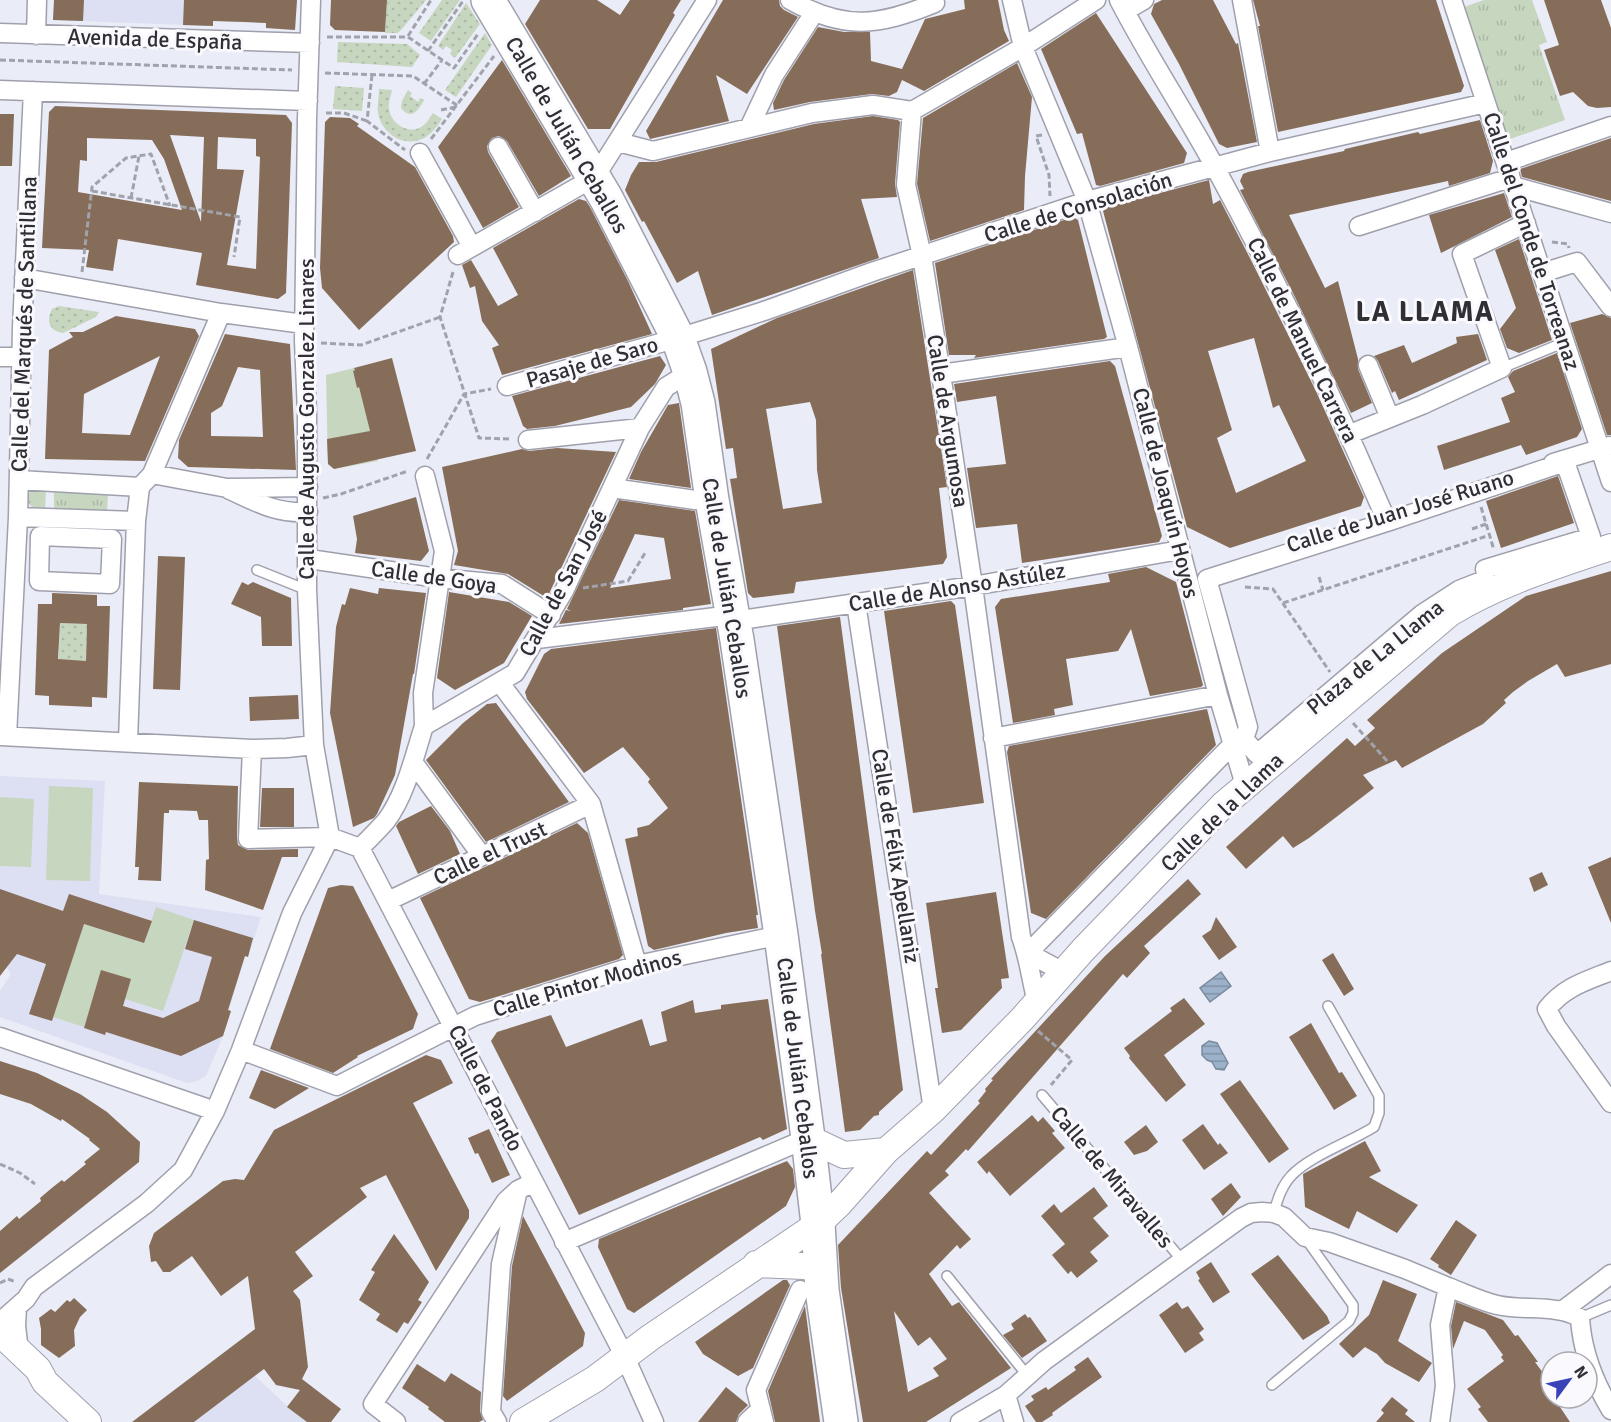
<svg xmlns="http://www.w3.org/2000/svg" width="1611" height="1422" viewBox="0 0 1611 1422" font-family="Signika,sans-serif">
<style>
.built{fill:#dddff3}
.grass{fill:url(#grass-dots)}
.park{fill:url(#park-tufts)}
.pitch{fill:#c7d6bf}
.water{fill:url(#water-rules);stroke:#7b8b9d;stroke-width:1.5}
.building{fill:#866d59;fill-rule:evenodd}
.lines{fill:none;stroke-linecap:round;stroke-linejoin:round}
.lane-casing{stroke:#9fa0ac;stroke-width:12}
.street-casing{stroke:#9fa0ac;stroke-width:21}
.secondary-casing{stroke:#9fa0ac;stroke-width:28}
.highway-casing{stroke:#9fa0ac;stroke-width:36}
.path{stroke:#a1a3ac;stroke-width:3;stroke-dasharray:6 3;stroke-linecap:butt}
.lane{stroke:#fff;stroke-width:9}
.street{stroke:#fff;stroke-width:18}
.secondary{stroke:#fff;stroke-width:26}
.highway{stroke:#fff;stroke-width:33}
.labels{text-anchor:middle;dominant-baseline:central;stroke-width:6;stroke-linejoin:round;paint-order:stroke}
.street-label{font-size:22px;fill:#2f2f34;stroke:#f9f9fe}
.district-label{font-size:28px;font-weight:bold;letter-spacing:1.5px;fill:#2f2f34;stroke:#f9f9fe}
</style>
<defs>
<pattern id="grass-dots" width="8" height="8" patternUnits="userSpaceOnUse" patternTransform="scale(1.5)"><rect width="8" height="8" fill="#c7d6bf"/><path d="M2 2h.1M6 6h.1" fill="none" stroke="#abb8a5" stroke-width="1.8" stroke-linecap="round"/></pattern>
<pattern id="park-tufts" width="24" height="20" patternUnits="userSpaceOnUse" patternTransform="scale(1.5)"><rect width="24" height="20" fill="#c7d6bf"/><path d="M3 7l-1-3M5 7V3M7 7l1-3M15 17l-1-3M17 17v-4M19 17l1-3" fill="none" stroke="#abb8a5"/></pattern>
<pattern id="water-rules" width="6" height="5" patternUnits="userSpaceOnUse" patternTransform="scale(1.5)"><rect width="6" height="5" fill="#9bb2ca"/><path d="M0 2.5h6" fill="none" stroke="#7f91a5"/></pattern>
</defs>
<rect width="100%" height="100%" fill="#eaecf8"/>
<!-- built -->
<path class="built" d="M54 0H297L295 30 266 28V23L213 21V26L53 20Z
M0 776 105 781 99 894 261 917 248 957 245 956 229 1010 231 1011 223 1036 206 1076 197 1081 187 1083 0 1017V991L11 974 7 968 11 961 0 956Z
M255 1376 287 1406 307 1422H194Z"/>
<!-- grass -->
<path class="grass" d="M387 0H426L402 29 398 33H385Z
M442 0H460L431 41 419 33Z
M466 3 480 24 455 58 450 54 452 50 446 46 443 50 438 46Z
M485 33 492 45 456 97 445 90Z
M338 42 407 44 420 55 412 67 337 62Z
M335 86 364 88 362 111 333 109Z
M379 89 392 90C391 96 388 102 389 108 390 125 412 137 425 124 428 121 431 116 433 113L442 119C438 125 433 132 426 137 406 149 382 135 378 113 377 105 379 97 379 89Z
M408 90 412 93 410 96 418 102 420 98 424 100C419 110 411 121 401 108L402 101Z
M59 306 99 312 96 317 63 333C49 331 46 321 52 309Z
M60 623 87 624 86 661H78L58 677Z"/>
<!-- park -->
<path class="park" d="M1484 0H1532L1547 42 1539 45 1565 120 1507 140 1461 8Z
M35 489H46L45 509 32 507 27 501 28 494Z
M54 489 108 491 107 512 54 510Z"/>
<!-- pitch -->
<path class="pitch" d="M354 368 355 370 353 371 357 387H359L378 461 334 469 328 464 326 375Z
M49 786 93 788 90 881 46 880Z
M0 797 34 799 31 867 0 866Z
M156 907 194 920 163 1011 125 999 102 971 84 1027 53 1017 84 924 144 943Z"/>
<!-- water -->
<path class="water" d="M1221 972 1231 986 1210 1002 1200 988Z
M1209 1041 1217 1043 1228 1063 1224 1070 1216 1069 1212 1062 1207 1060 1202 1055V1046Z"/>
<!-- building -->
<path class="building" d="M54 0H84L83 21 53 20Z
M184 0H297L295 30 266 28V23L244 22 213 21V26L183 25Z
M331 0H387L385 32 335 30 330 25Z
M540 0H597L620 15 630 0H681L673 13 675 15 610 129H588L525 24Z
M723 0H779L780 6 784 10 798 17 747 94 716 75 729 121 650 139 646 131Z
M964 0H998L1004 30 1009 41 924 91 902 80 897 92 889 96 872 94 810 102 774 110 773 103 784 80 818 27 844 32H870L871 61 902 69 925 19 965 9Z
M1162 0H1213L1236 44 1238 43 1257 142 1227 148 1219 144 1179 64 1151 14 1154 4Z
M1253 0H1436L1464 86 1461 92 1278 132 1258 26H1260Z
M1544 0H1601L1611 28V107L1597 108 1588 106 1573 92 1560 96 1544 50 1559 45Z
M1096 13 1187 153 1184 163 1100 186 1096 185 1082 133 1077 134 1041 49Z
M502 60 571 176 539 196 507 141 499 136 492 138 487 146 488 152 519 207 483 228 438 147Z
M1017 63 1032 97 1025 176 1024 210 930 241 917 184 923 118Z
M55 106 286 115 292 123 286 293 278 299 196 285 202 253 118 239 113 271 86 267 89 250 42 248 49 112ZM170 135 204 137 201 222ZM218 137 256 139V156L260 157 256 269 227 265 244 170 217 169ZM87 138 152 140 164 159 182 210 78 192 80 160 87 161Z
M0 114H14L12 166H0Z
M873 116 898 120 900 122 895 184 897 197 861 199 879 258 712 315 698 271 677 283 644 221 642 222 625 190 631 175 639 162H656L814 124Z
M330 117 350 118 359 124 357 126 415 167 453 236 454 242 359 330 322 288 320 268 325 122Z
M1480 120 1493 161 1490 173 1449 186 1448 181 1289 215 1325 288 1338 281 1358 359V369L1372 403 1351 413 1293 293 1240 190 1244 189 1240 181 1243 174 1248 172 1344 151 1345 149 1418 132 1420 134Z
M1611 138V201L1522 177 1520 169Z
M1209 180 1213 204 1220 200 1251 260 1315 389 1364 497 1361 506 1230 548 1187 527 1103 211 1107 207ZM1254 338 1273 408 1279 405 1306 461 1236 493 1217 438 1232 430 1208 351Z
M1504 193 1512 217 1441 253 1429 215Z
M579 199 586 201 590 207 628 281 652 334 502 375 492 348 499 345 482 321 475 286 470 288 462 265 471 260 498 306 518 295 493 248Z
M1073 217 1078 220 1107 337 1104 339 974 358 976 355H949L935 263Z
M1519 239 1552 340 1519 353 1507 348 1500 329 1516 308 1495 250Z
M913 270 947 487 939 488 947 557 943 564 796 582 794 593 753 598 748 593 730 479 737 478 733 448 726 449 711 349 777 318ZM810 402 816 420 817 470 822 503 783 509 766 409Z
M1602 314 1611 318V435H1607L1570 323Z
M116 316 195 329 199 336 145 461 45 459 49 350 73 337 69 332H83ZM160 356 130 435 82 433 84 394Z
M225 334 290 344 296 470 188 467 178 458 179 440ZM238 367 260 370 263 437 211 436V413L222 406Z
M1478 334 1487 360 1399 400 1395 391 1392 393 1378 361 1374 356 1404 345 1412 363 1457 343 1456 337Z
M1557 353 1582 429 1577 437 1526 455 1521 445 1444 470 1437 446 1510 422 1501 398 1515 392 1508 377 1513 371Z
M660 356 666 365 655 384 631 407 555 426 527 429 523 426 512 396Z
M392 358 416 451 334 469 328 464 327 439 370 431 359 387 357 388 353 371 355 370 354 368Z
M1110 361 1115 366 1162 536 1159 542 1022 563 1017 524 976 528 967 468 1006 464 996 396 957 402 954 384Z
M679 403 691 488 629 479 641 452 668 405Z
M557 448 616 452 547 598 508 574 454 565 458 551 442 467 522 449 529 451Z
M1558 476 1574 523 1501 548 1486 501Z
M416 497 429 551 421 561 355 553 357 539 353 516Z
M619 500 695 511 711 604 683 608V610L559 624 566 610 571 611 567 609ZM635 534 664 538 671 579 610 588Z
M158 556 185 557 180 690 153 689Z
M1146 567 1176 582 1203 685 1201 687 1150 696 1131 629 1118 651 1066 659 1073 705 1054 709 1055 715 1013 723 995 607 1001 599 1110 582 1108 574Z
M1611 571V664L1565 677 1557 664 1528 681 1513 692 1504 700 1506 703 1483 724 1402 768 1396 760 1363 775 1374 788 1309 838 1293 848 1283 836 1246 869 1226 847 1347 738 1355 746 1375 728 1367 720 1442 653 1526 596Z
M242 582 248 585 253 582 291 598 292 646H262L261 617 231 604Z
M350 588 378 594 379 588 426 593 414 674H413L395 775 377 814 374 818 353 827 330 713 336 627 342 604 345 605Z
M449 592 509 602 532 616 504 663 455 690 437 678Z
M52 593 97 595V606H110L107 698 92 697V707L49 705V696L35 695 38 604H52ZM60 623 87 624 86 661 58 659Z
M951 601 955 605 984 803 913 813 884 611Z
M840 617 903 1090 879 1112V1115L874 1116 860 1130 845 1132 821 954H822L815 911 777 626Z
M716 628 758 915H756L758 928 726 933 654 950 648 946 625 839 638 836 637 828 649 825 668 808 648 782 650 779 623 747 584 773 527 699 525 692 544 654 551 649Z
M298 695 299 719 250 721 249 697Z
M496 703 569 802 486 842 426 760 463 723 487 704Z
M1207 709 1216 745 1046 919 1031 913 1007 752 1009 746Z
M139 782 238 786 237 838 238 845 248 850 298 849V857H282L263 910 205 890 206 860 209 859 208 820H199L197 811 169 810V813H164L161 881 138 880 139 867H135Z
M262 788H294V827H260Z
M431 806 450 831 460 854 418 874 396 826 399 822Z
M577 823 588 833 623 955 619 959 480 1002 469 999 420 898Z
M1611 857V923L1588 867Z
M1542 872 1548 885 1534 892 1529 878Z
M1188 879 1201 894 1144 946 1150 953 1127 978 1123 974 968 1151 966 1149 945 1171 949 1175 929 1193 971 1239 960 1249 957 1245 929 1274 952 1306 959 1302 1011 1368 926 1422H863L841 1288 838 1245 927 1151 931 1155 980 1103 978 1101 986 1091 985 1089 993 1080 991 1079 1105 956ZM894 1311 918 1346 930 1337 947 1359 933 1368 939 1376 908 1392Z
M341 885 353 886 418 1014 413 1029 357 1056 358 1057 333 1073 270 1049 328 888Z
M0 889 63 911 69 894 152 921 144 943 84 924 52 1021 29 1014 46 964 17 954 0 976Z
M996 892 1009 978 1001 979 1002 988 961 1030 942 1033 935 988H938L926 903Z
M1216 917 1237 947 1219 960 1202 936 1211 930Z
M194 920 253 938 248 957 245 956 228 1010 231 1011 223 1036 181 1056 106 1032 105 1035 84 1028 101 970 131 979 123 1006 163 1018 199 1001 212 957 185 949Z
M1333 953 1354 989 1344 996 1322 960Z
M1184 998 1205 1024 1164 1055 1186 1085 1166 1102 1129 1058 1130 1056 1124 1048 1172 1011 1170 1008Z
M768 999 787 1129 763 1140 760 1137 579 1215 491 1041 497 1032 551 1015 566 1047 642 1019 650 1046 667 1041 661 1012 693 1000 695 1013 721 1009V1005Z
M1311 1023 1339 1073 1342 1072 1357 1096 1334 1110 1289 1037Z
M426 1055 441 1060 453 1083 413 1103 469 1210V1218L436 1271 386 1175 360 1188 367 1197 295 1252 313 1276 293 1291 300 1300 308 1367 302 1379 341 1409 331 1422H307L287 1407 300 1390 276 1385 264 1369 194 1422H132L255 1329 248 1276 221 1296 192 1256 170 1272H163L156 1261 151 1262 149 1246 154 1233 223 1181 235 1179 244 1180 274 1130Z
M0 1061 37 1073 80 1094 107 1112 140 1142 139 1162 0 1273V1231L17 1216 19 1219 41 1201 40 1198 53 1187 62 1180 64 1182 86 1164 84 1162 100 1149 89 1140 90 1139 62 1119 61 1121 31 1104 0 1094Z
M261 1070 309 1088 275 1109 249 1098Z
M1240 1080 1289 1149 1269 1163 1220 1094Z
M1032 1115 1038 1122 1043 1117 1055 1131 1052 1133 1065 1148 1010 1196 989 1171 987 1174 977 1162Z
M1203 1124 1218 1145 1220 1143 1228 1153 1204 1170 1182 1140Z
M1146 1125 1158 1142 1147 1151 1134 1155 1124 1142Z
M489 1129 510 1175 492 1183 478 1153 475 1154 468 1138Z
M1365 1141 1381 1171 1369 1177 1418 1205 1397 1233 1357 1211 1349 1229 1305 1207 1303 1174Z
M787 1161 793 1169 795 1187 786 1206 634 1313 627 1309 598 1247 599 1239Z
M1231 1183 1241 1197 1223 1216 1211 1199Z
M1094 1187 1108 1206 1093 1218 1109 1236 1090 1252 1098 1261 1077 1278 1071 1271 1068 1274 1052 1255 1065 1244 1041 1216 1054 1204 1061 1213Z
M523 1216 585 1333 583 1346 507 1401 503 1396 512 1266Z
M1456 1220 1477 1235 1451 1275 1438 1267 1439 1265 1430 1259Z
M394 1234 429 1282 418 1300 422 1302 408 1324 404 1322 397 1333 376 1320 380 1314 359 1300 375 1272 371 1270Z
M1278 1255 1327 1316 1330 1323 1303 1340 1251 1274Z
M1211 1262 1230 1292 1213 1303 1198 1280 1200 1279 1196 1272Z
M783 1280H787L790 1285 753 1368 738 1376 703 1354 695 1342Z
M1383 1280 1417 1294 1398 1341 1432 1363 1419 1382 1385 1363 1377 1354 1365 1347 1353 1358 1339 1344 1369 1315Z
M74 1298 87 1310 80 1317 74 1330 75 1346 59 1358 41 1345V1329L39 1318 51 1309 55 1312 67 1300 70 1302Z
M1177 1302 1182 1309 1188 1306 1204 1329 1199 1333 1204 1340 1185 1353 1159 1315Z
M1456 1302 1503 1320 1515 1336 1518 1335 1538 1362H1535L1546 1377 1542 1380 1551 1393V1398H1554L1570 1422H1488L1478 1409 1481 1407 1467 1389 1504 1361 1501 1357 1503 1355 1485 1330 1464 1321 1453 1349 1451 1326Z
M805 1306 820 1422H775L768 1391Z
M1025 1314 1028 1318 1030 1317 1047 1341 1022 1358 1003 1335 1014 1329 1011 1324Z
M1088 1357 1102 1377 1052 1413 1053 1415 1042 1422H1036L1025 1406 1034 1400 1031 1396 1046 1387 1048 1390 1076 1370 1074 1367Z
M417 1364 445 1382 451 1373 481 1392 480 1411 483 1420 479 1422H445L428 1409 429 1407 402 1388Z
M726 1387 748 1405 739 1414 736 1422H698Z
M1392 1397 1408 1410 1405 1414 1415 1422H1376L1384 1413 1381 1410Z"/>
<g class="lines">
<defs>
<path id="lane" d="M1502 368 1565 342
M257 570 307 590
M1042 1095 1182 1260
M1274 1213C1277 1200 1282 1185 1292 1175 1310 1156 1350 1142 1374 1127L1379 1113V1096L1328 1006
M947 1276 1027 1375
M1580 1318 1611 1305
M1272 1385 1349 1321 1353 1313V1305L1306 1239"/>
<path id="street" d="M311 0 307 119 304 341 307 413V590L314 745 330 837
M790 0C845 31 878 26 935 3
M1012 0 1023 47 1087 201 1128 347 1218 695 1245 785
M1119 0C1149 58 1185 112 1216 169 1278 283 1334 398 1385 517
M1242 0 1270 152
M1452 0 1611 482
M1125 11 1144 0
M0 33 310 43
M36 35 37 0
M0 90 308 101
M749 128 774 75 814 13
M618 142 653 151 812 113 873 105 912 111
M498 147 535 212
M420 153 472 247
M1506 162 1611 126
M1513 186 1611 213
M1359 226 1510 178
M458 255 595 177 707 0
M1542 273 1577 262 1611 307
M24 278 221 313 304 324
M0 357H21
M1368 365 1390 418
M941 374 1128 347
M507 386 678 338 764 311 872 272 1087 201 1270 152 1486 103
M1350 434 1422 405 1502 368 1462 254 1526 223
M528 440 640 428
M1565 462 1591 537 1485 569 1487 579 1459 590 1422 614 1257 754 1244 739 1248 727 1207 579 1390 521Z
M1553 463 1609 446
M152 474 227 488 308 487
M19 480 140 487
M612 488 695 500H712
M228 489C256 502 276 514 308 512
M18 517 136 521
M40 536 112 539 110 584 39 581Z
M309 559 438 578 502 584 551 615
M856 603 933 1110
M734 621 973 586 1180 550
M537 639 732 615
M500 683 591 804 637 965
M424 726 423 693 444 551 425 476
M0 736 252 749 287 748 314 745
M7 736 18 517 22 328 33 91
M993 738 1218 695
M128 741 136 521 140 487 152 474 221 313
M252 749 248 839 330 837 360 848 625 1357 654 1422
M413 762 482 856
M360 848C369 839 378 830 386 821 406 794 414 757 424 726L515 673 564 591 640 428 666 387 690 372
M388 901 591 804
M1028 953 1233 744
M1028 953 1063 972
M1611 971C1586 981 1564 987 1547 1009L1556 1026 1611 1103
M1037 1002C1031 980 1029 958 1021 937L973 586 941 374 922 256 906 185 912 111 1023 47 1096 0
M0 1037 215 1111
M241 1050 337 1086 475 1016 637 965 781 935
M564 1242 808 1138
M1448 1287C1464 1293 1480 1301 1497 1305 1522 1311 1559 1304 1580 1318 1582 1351 1594 1382 1611 1410
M17 1307 16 1326 19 1351
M1562 1311 1611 1274
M0 1322 26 1299 34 1287 147 1203 183 1170 215 1111 241 1050 292 913 330 837
M1006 1395 1014 1422
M396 1422 373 1404 506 1201 518 1190 534 1182
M497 1422 491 1412 501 1264 518 1190
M747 1422 761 1409
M764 1422 756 1390 800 1290
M960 1422 1006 1395 1044 1361 1241 1218 1251 1213 1262 1212 1274 1213 1284 1217 1305 1237 1329 1242 1405 1269 1448 1287 1440 1325 1445 1386 1440 1422"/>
<path id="secondary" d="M808 1138 844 1155 886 1151
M756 1264 804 1266 820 1269
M0 1333 38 1369 45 1382 88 1422
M523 1422 595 1379 651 1337 818 1224 840 1203 886 1151 933 1110 1023 1018 1083 950 1223 805 1450 613C1500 583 1556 565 1611 547"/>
<path id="highway" d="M488 0 606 198 678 338 690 372 698 403 712 500 737 640 781 935 808 1138 818 1224 822 1290 841 1422"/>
</defs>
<!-- lane casing -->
<use href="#lane" class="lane-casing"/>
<!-- street casing -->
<use href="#street" class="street-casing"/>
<!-- secondary casing -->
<use href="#secondary" class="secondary-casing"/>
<!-- highway casing -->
<use href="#highway" class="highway-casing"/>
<!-- path -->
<path class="path" d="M408 36 431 0
M327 37H408L454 68 478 34
M428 51 463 1
M0 60 292 70
M325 73 413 76 458 106
M372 75 367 121 405 150
M424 84 442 60
M441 110 456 107
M326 113H344L367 121
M1042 135 1036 136 1049 175 1050 196
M431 139 494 56
M92 191 240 217 234 257
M131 198 139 156
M1552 242 1568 244 1569 248
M82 272 92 187 126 158 151 154 170 206
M453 272 440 317 479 438 512 439
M321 343 361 345 440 317
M427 459 464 394 491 389
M323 498 341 494 408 471
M1481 507 1494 550
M1472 529 1486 524
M1319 577 1323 590
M1245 587 1273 589 1330 672
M583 588 628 581 645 553
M1283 603 1490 535
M1353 723 1388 762
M1038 1031 1072 1060 1051 1085
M0 1164 20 1173 35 1184
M0 1283 8 1279 16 1282"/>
<!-- lane -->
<use href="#lane" class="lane"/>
<!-- street -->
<use href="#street" class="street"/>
<!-- secondary -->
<use href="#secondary" class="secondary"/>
<!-- highway -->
<use href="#highway" class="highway"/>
</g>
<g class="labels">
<!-- street labels -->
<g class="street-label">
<text transform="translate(155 39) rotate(2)">Avenida de España</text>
<text transform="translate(567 135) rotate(60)">Calle de Julián Ceballos</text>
<text transform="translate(1078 207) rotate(-17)">Calle de Consolación</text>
<text transform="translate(1532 241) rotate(72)">Calle del Conde de Torreanaz</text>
<text transform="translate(24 324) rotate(-88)">Calle del Marqués de Santillana</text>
<text transform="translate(1303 340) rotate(64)">Calle de Manuel Carrera</text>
<text transform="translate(592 362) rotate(-16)">Pasaje de Saro</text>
<text transform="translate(306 419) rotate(-90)">Calle de Augusto Gonzalez Linares</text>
<text transform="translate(948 421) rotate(81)">Calle de Argumosa</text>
<text transform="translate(1166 493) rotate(76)">Calle de Joaquín Hoyos</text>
<text transform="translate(1400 511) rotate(-17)">Calle de Juan José Ruano</text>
<text transform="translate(434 577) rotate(8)">Calle de Goya</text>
<text transform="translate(563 583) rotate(-62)">Calle de San José</text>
<text transform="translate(957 587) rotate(-9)">Calle de Alonso Astúlez</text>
<text transform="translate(727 588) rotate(81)">Calle de Julián Ceballos</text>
<text transform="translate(1375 657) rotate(-39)">Plaza de La Llama</text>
<text transform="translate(1222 812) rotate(-44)">Calle de la Llama</text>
<text transform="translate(490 853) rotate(-25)">Calle el Trust</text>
<text transform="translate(896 856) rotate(81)">Calle de Félix Apellaniz</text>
<text transform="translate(587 983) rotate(-16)">Calle Pintor Modinos</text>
<text transform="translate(798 1068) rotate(83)">Calle de Julián Ceballos</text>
<text transform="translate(486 1088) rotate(63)">Calle de Pando</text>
<text transform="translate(1112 1177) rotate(50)">Calle de Miravalles</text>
</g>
<!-- district labels -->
<g class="district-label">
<text x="1425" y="312">LA LLAMA</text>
</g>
</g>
<!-- north arrow -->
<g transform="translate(1569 1380) rotate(57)"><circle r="28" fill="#f9f9fe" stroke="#a8a8ad" stroke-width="1.5"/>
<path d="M0-4.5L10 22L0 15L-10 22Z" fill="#3943b7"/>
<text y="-9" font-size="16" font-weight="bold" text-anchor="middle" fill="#2f2f34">N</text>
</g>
</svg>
